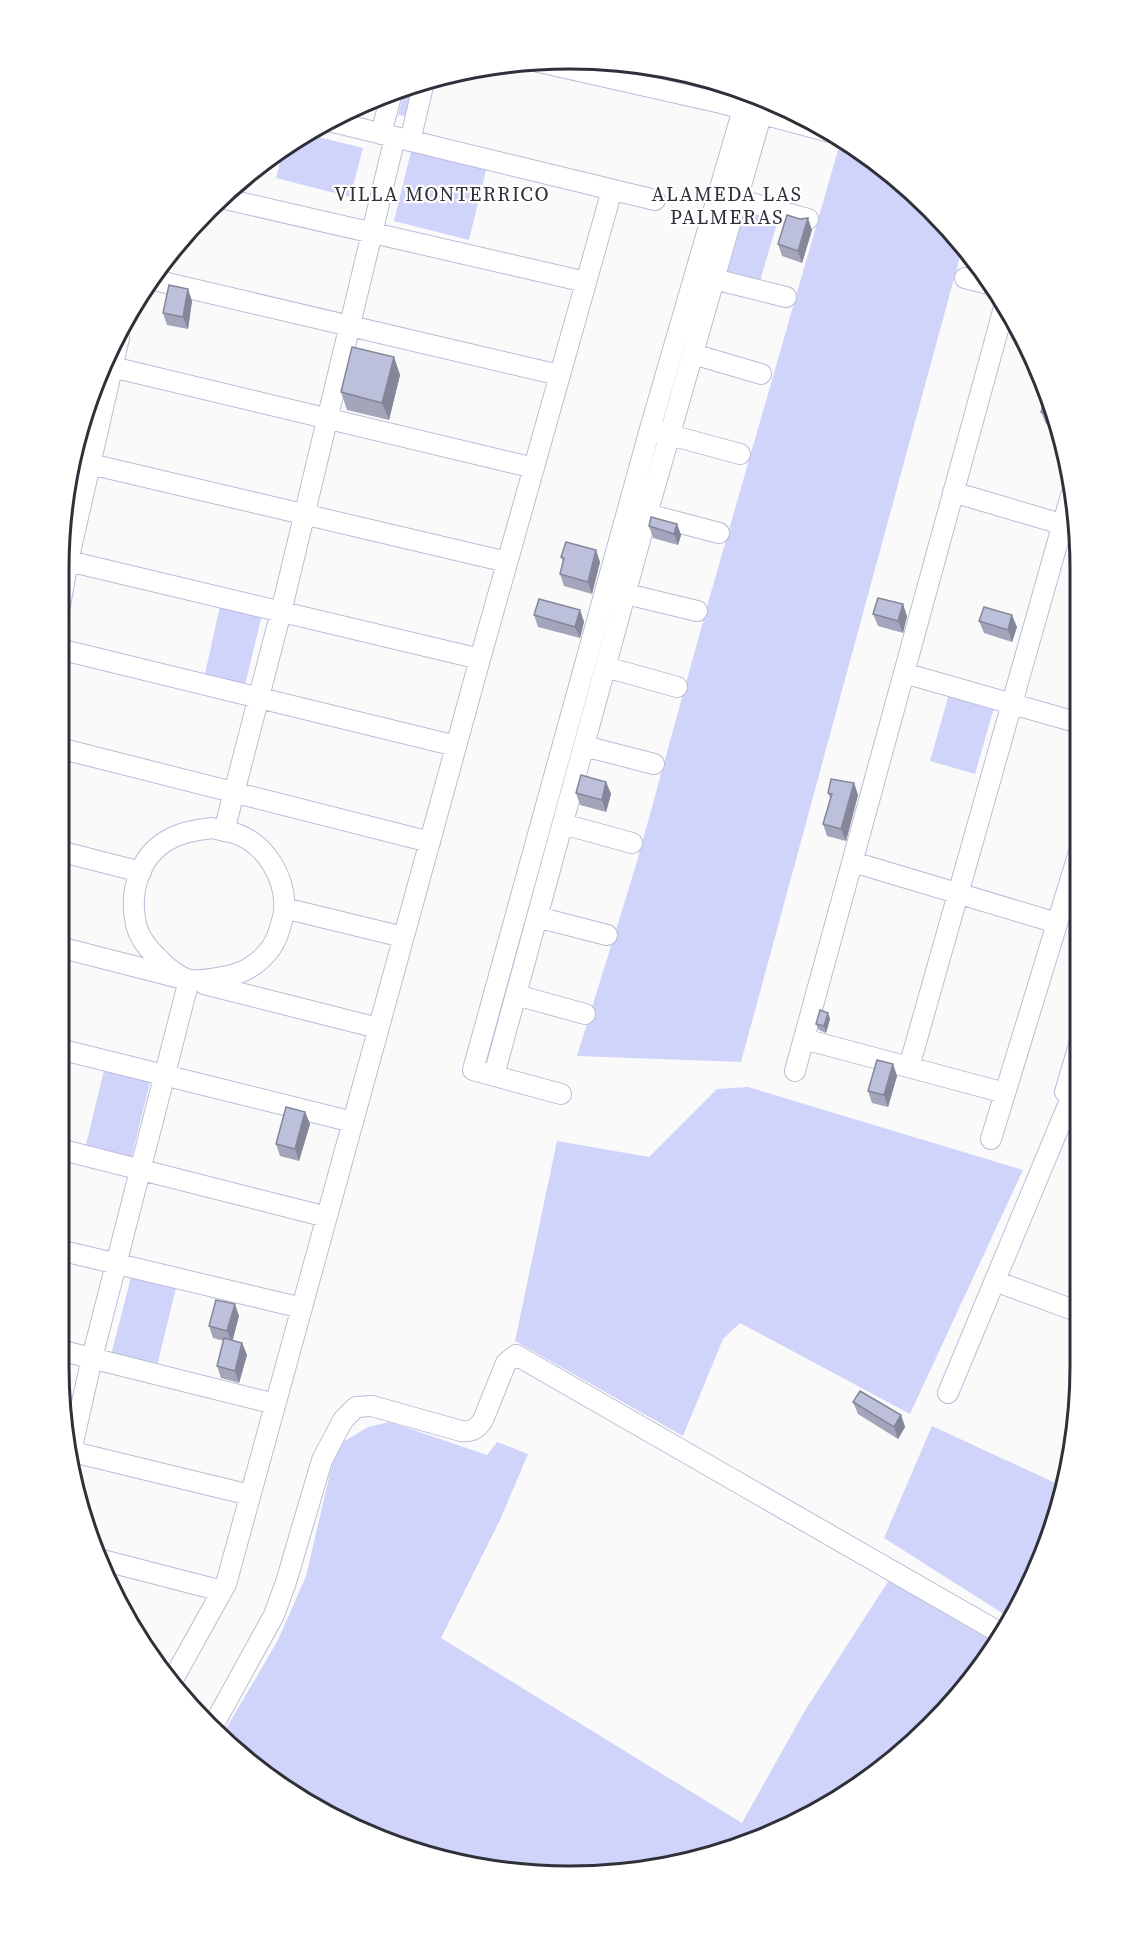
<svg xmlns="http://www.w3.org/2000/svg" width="1139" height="1935" viewBox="0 0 1139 1935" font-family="'Source Serif 4',serif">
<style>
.green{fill:#d0d4fa}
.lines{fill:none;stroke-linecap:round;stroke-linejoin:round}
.minor-casing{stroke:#babdd7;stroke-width:22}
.minor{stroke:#fff;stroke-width:20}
.wall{fill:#a3a5bb}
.shaded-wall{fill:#848699}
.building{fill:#bdc0da;stroke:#848699;stroke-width:1.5}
.labels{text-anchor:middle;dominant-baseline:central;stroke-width:4.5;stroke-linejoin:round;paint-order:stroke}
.neighbourhood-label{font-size:20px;letter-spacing:1.5px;fill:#2f303a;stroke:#fff}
.rim{fill:none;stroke:#2f303a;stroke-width:3}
</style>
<rect width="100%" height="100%" fill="#fafafa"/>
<!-- green -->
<path class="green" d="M413 86 405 116 398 115 405 88Z
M306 134 363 148 350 197 276 178 284 146Z
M412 147 487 166 469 240 394 221Z
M838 150 871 159 931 208 962 249 741 1062 577 1056 636 865 710 596Z
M743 210 778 220 760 281 726 272Z
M221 601 263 611 245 685 205 674Z
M949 694 994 708 975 774 930 761Z
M104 1070 150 1082 131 1160 85 1149Z
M748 1087 1023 1170 910 1414 740 1323 723 1339 683 1436 515 1341 557 1141 649 1157 717 1089Z
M131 1277 176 1288 157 1366 111 1355Z
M390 1422 487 1455 497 1442 528 1454 500 1520 441 1638 742 1823 804 1712 889 1580 997 1644 995 1649 881 1771 765 1838 603 1875 437 1859 285 1790 224 1732 278 1640 306 1576 332 1465 343 1442 368 1427Z
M932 1426 1062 1486 1053 1529 1010 1618 884 1538Z"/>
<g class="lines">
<defs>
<path id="minor" d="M539 62 721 103 830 132
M329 121 655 200
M381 134 392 92
M410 141 424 82
M221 198 586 282
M737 199 808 219
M965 278 989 284
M150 279 559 375
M714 279 786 297
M693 354 761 374
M112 367 534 468
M659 432 740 454
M90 464 507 562
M953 492 1078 529
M647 514 719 533
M68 561 480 659
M614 591 697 611
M60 605 68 561 119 338
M59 649 456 746
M606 667 677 687
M904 673 1079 723
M584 746 654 764
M59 748 430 842
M563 824 632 843
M212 828C219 830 227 831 234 833 266 843 287 879 284 912 283 919 280 927 278 934 272 953 251 971 232 975 219 978 205 981 191 980 182 979 167 968 161 961 150 951 139 939 136 924 129 893 139 856 168 840 182 832 196 830 212 828Z
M224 831 281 612 395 137
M59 851 141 872
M853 862 1057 923
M284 908 403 937
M537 917 607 935
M59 947 176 977
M204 984 378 1028
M516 995 585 1014
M804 1039 1005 1093
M59 1049 353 1122
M909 1067 1071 495
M795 1071 1005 304
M494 1075 647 514 766 98
M1065 1092 1079 1045
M561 1094 473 1070 650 429 748 92
M991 1139 1079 852
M59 1149 327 1217
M59 1250 302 1308
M995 1281 1079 1312
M59 1350 275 1404
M948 1393 1079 1079
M72 1447 92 1358 189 980
M73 1452 250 1495
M102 1560 222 1591
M171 1683 226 1584 480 659 612 190
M214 1724 274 1615 286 1582 322 1460 343 1420 356 1407 372 1406 461 1431C472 1432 477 1429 483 1420L506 1363 516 1355 1002 1634"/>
</defs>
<!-- minor casing -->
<use href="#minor" class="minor-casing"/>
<!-- minor -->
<use href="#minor" class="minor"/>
</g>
<!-- wall -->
<path class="wall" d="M800 219 812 230 802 263 782 256 778 244Z
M192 301 188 329 167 325 163 313Z
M394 357 400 375 389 420 347 410 341 392Z
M1053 406 1058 428 1046 424 1041 412Z
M677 524 681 535 678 545 653 538 649 526Z
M561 557 600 562 592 594 564 586 560 574 563 562Z
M580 610 584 622 580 638 538 627 534 615Z
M873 614 907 616 903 633 878 626Z
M979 621 1017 627 1012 642 984 633Z
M606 782 611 794 606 812 580 805 576 793Z
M854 783 858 795 846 841 827 836 823 824 830 798 828 793Z
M828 1013 830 1019 826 1033 819 1030 816 1024Z
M893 1064 897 1076 888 1107 872 1103 868 1091Z
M305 1112 310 1124 299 1161 280 1156 276 1144Z
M239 1316 232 1340 242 1343 247 1355 239 1383 221 1378 217 1366 224 1341 213 1338 209 1326Z
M853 1402 901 1415 905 1427 898 1439 858 1414Z"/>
<!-- shaded-wall -->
<path class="shaded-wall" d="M808 218 812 230 802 263 798 251Z
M188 289 192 301 188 329 183 317Z
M394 357 400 375 389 420 382 403Z
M677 524 681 535 678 545 674 534Z
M596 550 600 562 592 594 588 582Z
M903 604 907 616 903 633 898 621Z
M580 610 584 622 580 638 575 627Z
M1012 615 1017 627 1012 642 1008 630Z
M606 782 611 794 606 812 602 800Z
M854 783 858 795 846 841 841 829Z
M828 1013 830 1019 826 1033 824 1026Z
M893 1064 897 1076 888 1107 884 1095Z
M305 1112 310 1124 299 1161 295 1149Z
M235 1304 239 1316 232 1343 227 1331Z
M242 1343 247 1355 239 1383 235 1371Z
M901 1415 905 1427 898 1439 894 1427Z"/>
<!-- building -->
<path class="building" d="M787 215 800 219 808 218 798 251 778 244Z
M169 285 188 289 183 317 163 313Z
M352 347 394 357 382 403 341 392Z
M1046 397 1050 398 1053 406 1056 417 1041 412Z
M651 517 677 524 674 534 649 526Z
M566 542 596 550 588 582 560 574 564 558 561 557Z
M878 598 903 604 898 621 873 614Z
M539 599 580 610 575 627 534 615Z
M984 607 1012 615 1008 630 979 621Z
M581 775 606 782 602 800 576 793Z
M831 779 854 783 841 829 823 824 832 794 828 793Z
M820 1010 828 1013 824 1026 816 1024Z
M877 1060 893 1064 884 1095 868 1091Z
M286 1107 305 1112 295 1149 276 1144Z
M216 1300 235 1304 227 1331 209 1326Z
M224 1338 242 1343 235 1371 217 1366Z
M860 1391 901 1415 894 1427 853 1402Z"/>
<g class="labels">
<!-- neighbourhood labels -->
<g class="neighbourhood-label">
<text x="442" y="194">VILLA MONTERRICO</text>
<text x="727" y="194">ALAMEDA LAS<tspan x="727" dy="23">PALMERAS</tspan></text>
</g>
</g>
<!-- crop -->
<path d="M0 0H1139V1935H0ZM569 69H570A500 500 0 0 1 1070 569V1366A500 500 0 0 1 570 1866H569A500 500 0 0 1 69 1366V569A500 500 0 0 1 569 69Z" fill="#fff" fill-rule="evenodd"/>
<path class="rim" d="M569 69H570A500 500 0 0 1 1070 569V1366A500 500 0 0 1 570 1866H569A500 500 0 0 1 69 1366V569A500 500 0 0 1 569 69Z"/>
</svg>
